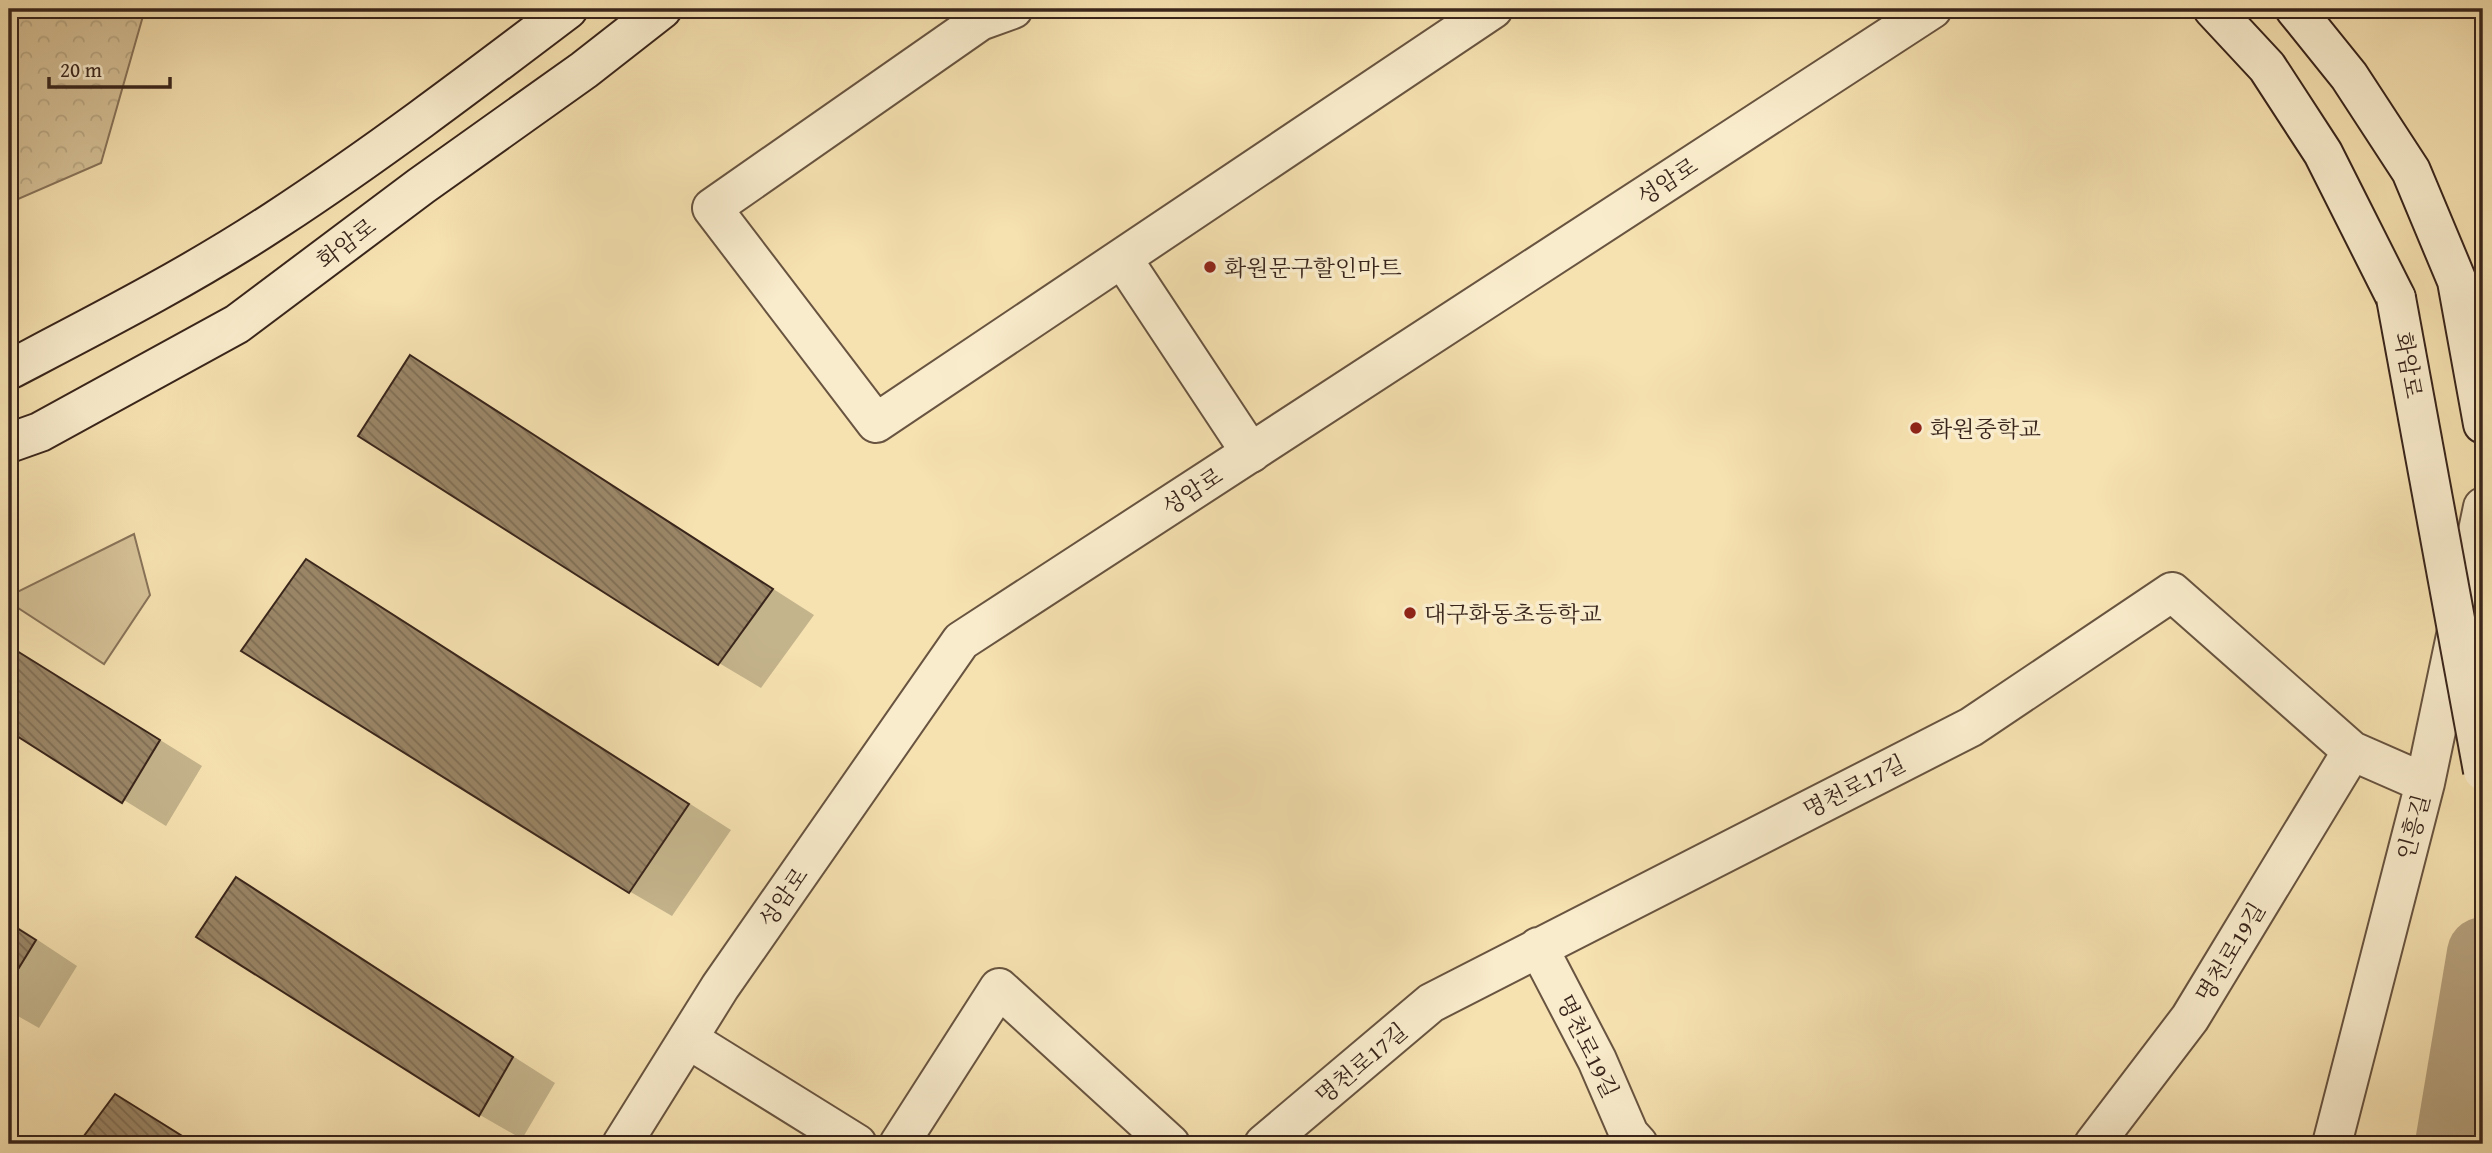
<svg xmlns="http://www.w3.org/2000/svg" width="2492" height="1153" viewBox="0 0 2492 1153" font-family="'Gentium Book Plus','Noto Serif KR',serif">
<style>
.green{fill:#d6c197;stroke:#887359;stroke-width:2}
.forest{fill:url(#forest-crowns);stroke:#887359;stroke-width:2}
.shadow{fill:#0003}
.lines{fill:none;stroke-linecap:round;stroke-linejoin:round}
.river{stroke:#b6a17d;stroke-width:72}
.building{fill:url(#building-back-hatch);stroke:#39251b;stroke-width:2}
.minor-casing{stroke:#685440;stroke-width:42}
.tertiary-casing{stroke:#685440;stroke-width:42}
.secondary-casing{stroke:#39251b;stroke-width:42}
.minor{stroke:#f9eccc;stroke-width:38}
.tertiary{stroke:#f9eccc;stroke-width:38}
.secondary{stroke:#f9eccc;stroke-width:38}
.secondary-bridge-casing{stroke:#39251b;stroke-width:42;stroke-linecap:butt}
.secondary-bridge{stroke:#f9eccc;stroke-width:38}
.poi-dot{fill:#8f2418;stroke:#f9eccc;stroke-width:2.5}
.labels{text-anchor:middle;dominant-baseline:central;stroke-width:7;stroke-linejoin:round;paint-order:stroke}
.street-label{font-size:23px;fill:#39251b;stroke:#f9eccc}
.poi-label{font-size:23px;fill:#39251b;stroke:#f9eccc;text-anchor:start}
</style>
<defs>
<pattern id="forest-crowns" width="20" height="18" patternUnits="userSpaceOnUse" patternTransform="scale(1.75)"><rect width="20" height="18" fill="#d6c197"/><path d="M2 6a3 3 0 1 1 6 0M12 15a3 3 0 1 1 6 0" fill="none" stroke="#b8a682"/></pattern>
<pattern id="building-back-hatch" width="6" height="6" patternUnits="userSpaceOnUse" patternTransform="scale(1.75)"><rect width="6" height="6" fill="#9b8768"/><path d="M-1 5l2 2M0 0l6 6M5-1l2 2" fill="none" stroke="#7f6e55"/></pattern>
</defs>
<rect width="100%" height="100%" fill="#f6e1b0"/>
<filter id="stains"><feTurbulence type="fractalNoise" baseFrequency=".00286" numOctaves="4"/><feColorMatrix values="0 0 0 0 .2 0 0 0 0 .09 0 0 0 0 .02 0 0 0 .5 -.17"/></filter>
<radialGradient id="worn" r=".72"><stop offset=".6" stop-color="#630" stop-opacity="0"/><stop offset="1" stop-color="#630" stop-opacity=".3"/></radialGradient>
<!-- green -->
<path class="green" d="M134 534 150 595 104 664 9 602V596Z"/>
<!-- forest -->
<path class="forest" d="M9 9H145L101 163 9 203Z"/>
<!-- shadow -->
<path class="shadow" d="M410 357 814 615 761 688 719 663Z
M349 586 731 830 672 916 629 891Z
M9 646 202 766 166 826 9 729Z
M237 880 555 1083 522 1139 480 1115Z
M9 921 77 966 39 1028 9 1011Z
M116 1096 158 1121 195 1144H80Z"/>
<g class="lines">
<!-- river -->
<path class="river" d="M2451 1144 2483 953"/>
</g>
<!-- building -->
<path class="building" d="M410 355 773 589 718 665 358 436Z
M306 559 689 804 629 893 241 651Z
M9 646 160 740 122 803 9 731Z
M236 877 513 1057 479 1116 196 937Z
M9 923 36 940 9 984Z
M115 1094 195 1144H78Z"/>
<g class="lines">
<defs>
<path id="minor" d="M1013 9 980 21 712 208 876 423 1493 9
M1122 258 1251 453
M1538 947 1597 1060 1629 1134 1638 1144
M688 1039 857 1144
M899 1144 999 988 1170 1144
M1264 1144 1431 1003 1971 727 2172 592 2352 751 2425 783
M2094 1144 2190 1018 2352 751
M2332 1144 2425 783 2483 507"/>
<path id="tertiary" d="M622 1144 720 987 961 641 1932 9"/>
<path id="secondary" d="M2213 9 2267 67 2323 153 2396 298
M2295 9 2349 76 2411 171 2457 281 2483 424
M9 370C99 323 191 276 276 220 377 154 473 81 568 9
M9 443 40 432 237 324 421 186 584 70 662 9"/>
</defs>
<!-- minor casing -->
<use href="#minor" class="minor-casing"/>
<!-- tertiary casing -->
<use href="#tertiary" class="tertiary-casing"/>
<!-- secondary casing -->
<use href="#secondary" class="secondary-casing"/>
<!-- minor -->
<use href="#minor" class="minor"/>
<!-- tertiary -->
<use href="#tertiary" class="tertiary"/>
<!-- secondary -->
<use href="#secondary" class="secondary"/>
<defs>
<path id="secondary-bridge" d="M2396 298 2483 771"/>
</defs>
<!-- secondary-bridge casing -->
<use href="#secondary-bridge" class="secondary-bridge-casing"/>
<!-- secondary-bridge -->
<use href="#secondary-bridge" class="secondary-bridge"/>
</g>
<!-- markers -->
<g class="poi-dot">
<circle cx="1210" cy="267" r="7"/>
<circle cx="1916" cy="428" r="7"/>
<circle cx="1410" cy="613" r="7"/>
</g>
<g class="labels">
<!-- street labels -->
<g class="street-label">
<text transform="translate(1667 181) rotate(-33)">성암로</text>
<text transform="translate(346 243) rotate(-37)">화암로</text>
<text transform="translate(2409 365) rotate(80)">화암로</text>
<text transform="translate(1192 491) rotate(-33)">성암로</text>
<text transform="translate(1854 786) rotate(-27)">명천로17길</text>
<text transform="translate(2413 827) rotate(-75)">인흥길</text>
<text transform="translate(783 897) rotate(-55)">성암로</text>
<text transform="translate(2230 952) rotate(-59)">명천로19길</text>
<text transform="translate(1588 1046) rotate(64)">명천로19길</text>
<text transform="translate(1361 1063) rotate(-40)">명천로17길</text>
</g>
<!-- poi labels -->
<g class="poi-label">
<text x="1224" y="267">화원문구할인마트</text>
<text x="1930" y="428">화원중학교</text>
<text x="1424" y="613">대구화동초등학교</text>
</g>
</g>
<!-- margin -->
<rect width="2492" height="1153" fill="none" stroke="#f6e1b0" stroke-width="35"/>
<rect x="10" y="10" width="2471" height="1132" fill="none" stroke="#39251b" stroke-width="3.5"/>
<rect x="18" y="18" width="2457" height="1118" fill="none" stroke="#39251b" stroke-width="2"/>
<!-- scale -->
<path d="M49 77v10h121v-10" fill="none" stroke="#39251b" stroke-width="3.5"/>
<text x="60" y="77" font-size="21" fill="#39251b" stroke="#f9eccc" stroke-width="5" paint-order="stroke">20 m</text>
<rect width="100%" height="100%" filter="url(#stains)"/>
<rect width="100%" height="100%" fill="url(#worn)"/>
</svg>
